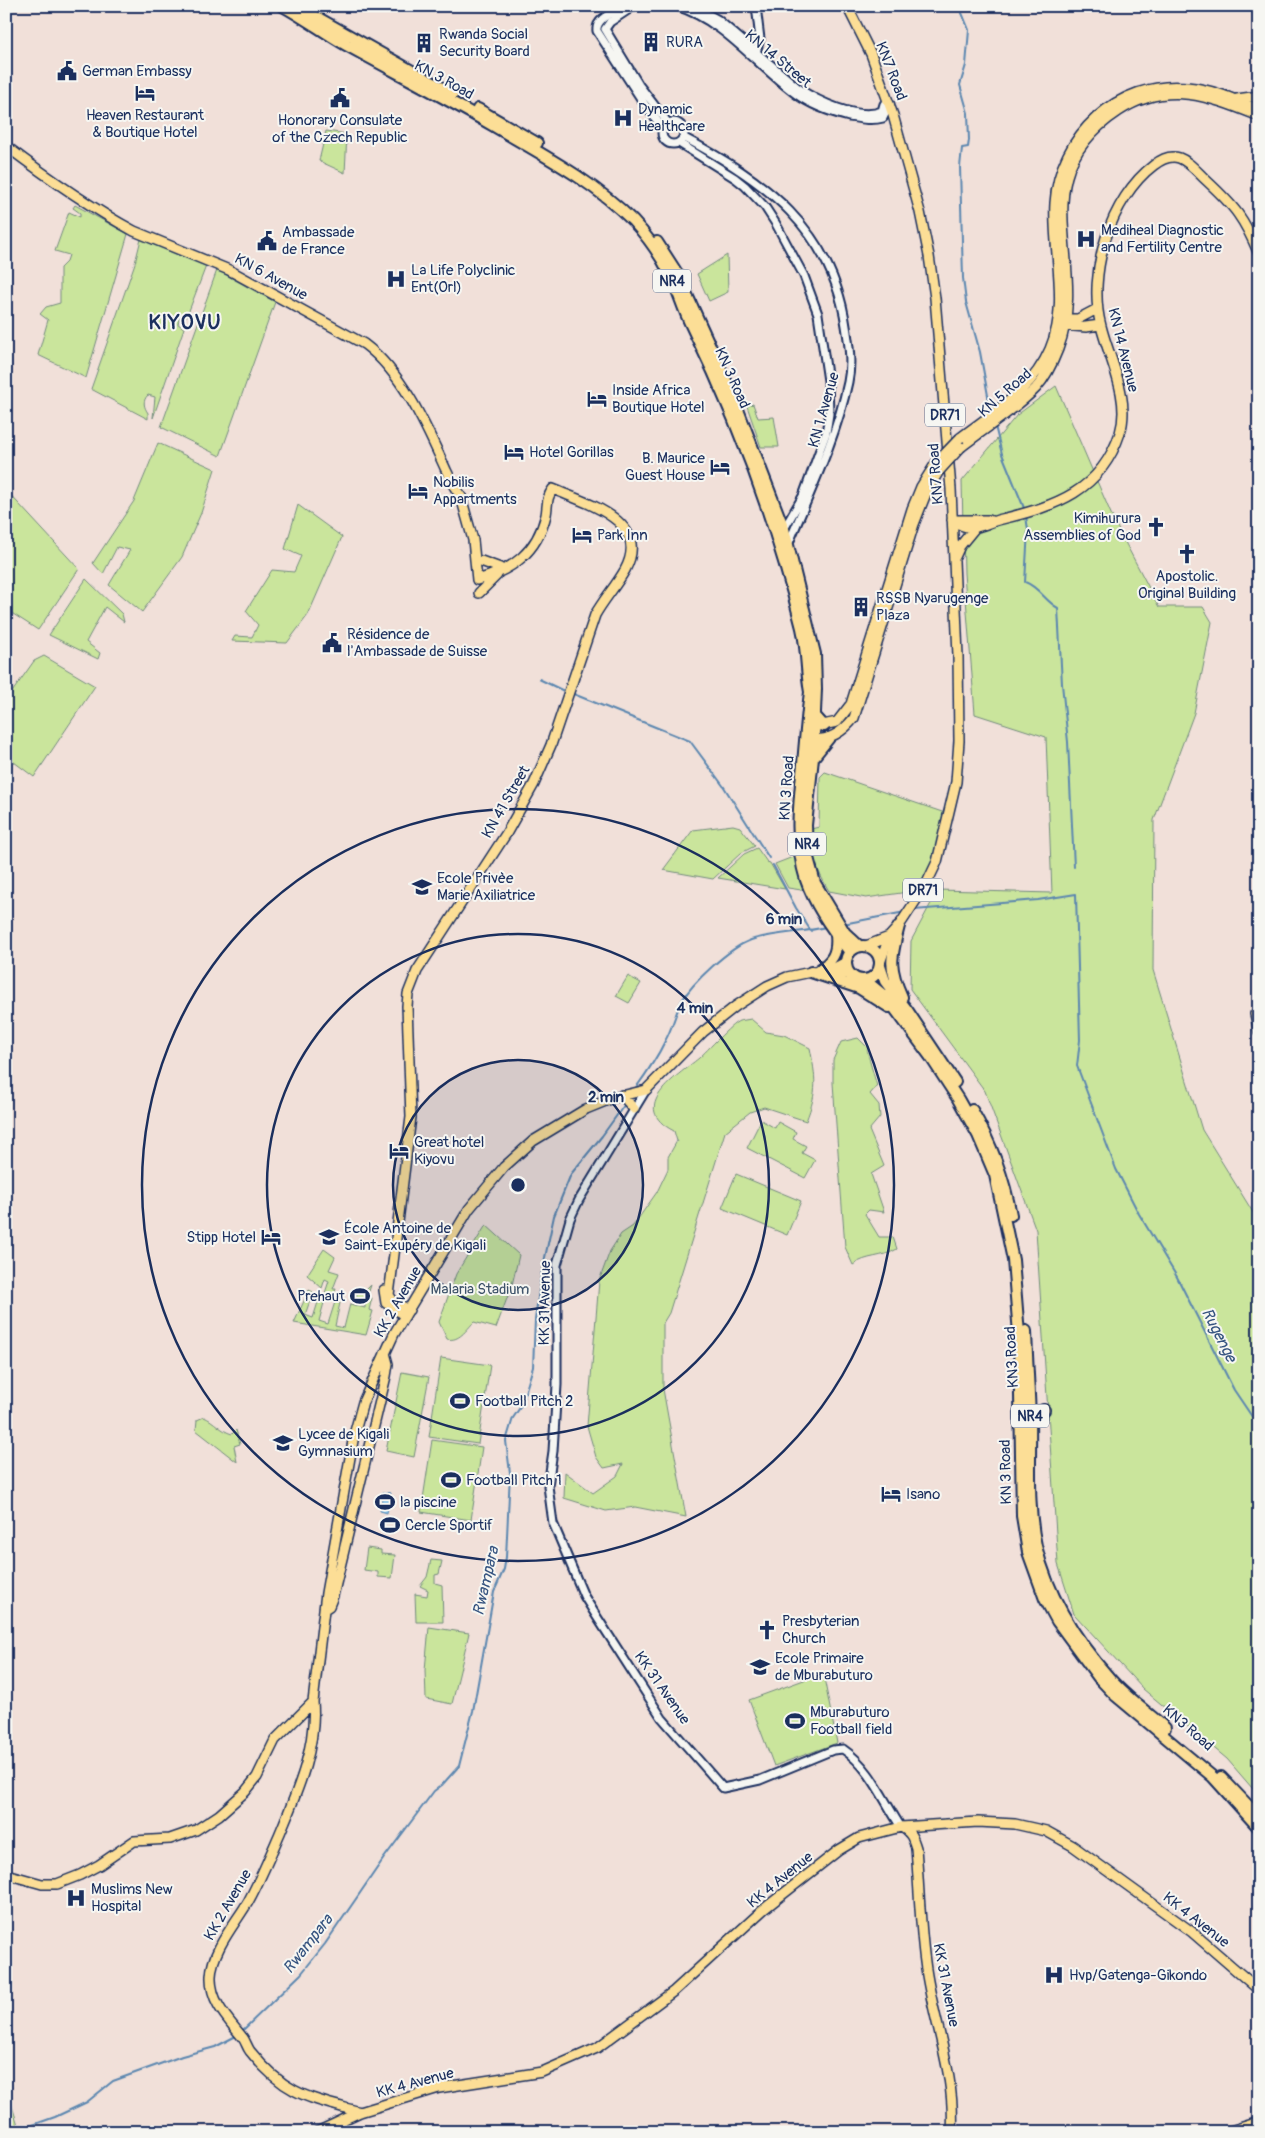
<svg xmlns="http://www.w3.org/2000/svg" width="1265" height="2138" viewBox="0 0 1265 2138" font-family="Pangolin,sans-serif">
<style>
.green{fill:#cae59c;stroke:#728a7d}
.water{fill:#88c2e7;stroke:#5c87b0}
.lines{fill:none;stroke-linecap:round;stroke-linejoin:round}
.stream{stroke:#5c87b0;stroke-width:2}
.minor-casing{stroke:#1b2f5e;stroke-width:11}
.major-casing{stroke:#1b2f5e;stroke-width:12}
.highway-casing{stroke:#1b2f5e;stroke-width:14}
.minor{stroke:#f6f6f2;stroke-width:7}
.major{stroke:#fcde96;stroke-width:9}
.highway{stroke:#fcde96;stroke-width:10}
.major-bridge-casing{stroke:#1b2f5e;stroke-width:12;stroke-linecap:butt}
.major-bridge{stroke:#fcde96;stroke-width:9}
.ring{fill:none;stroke:#1b2f5e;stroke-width:2.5}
.labels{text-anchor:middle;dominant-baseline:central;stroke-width:4;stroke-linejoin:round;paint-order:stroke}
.shield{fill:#f6f6f2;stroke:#5d6b8a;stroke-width:1}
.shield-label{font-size:14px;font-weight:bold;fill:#1b2f5e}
.poi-label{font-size:15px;fill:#1b2f5e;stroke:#f6f6f2;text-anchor:start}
.street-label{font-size:15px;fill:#1b2f5e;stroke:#f6f6f2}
.park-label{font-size:15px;fill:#3e536a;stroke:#f6f6f2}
.water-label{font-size:16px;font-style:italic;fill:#365480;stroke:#f6f6f2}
.district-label{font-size:20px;font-weight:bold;letter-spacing:1px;fill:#1b2f5e;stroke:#f6f6f2}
.centre{fill:#1b2f5e;stroke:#f6f6f2;stroke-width:2.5}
.ring-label{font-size:15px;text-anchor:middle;font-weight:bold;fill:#1b2f5e;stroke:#f6f6f2;stroke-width:4;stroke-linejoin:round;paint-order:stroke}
</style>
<rect width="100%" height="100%" fill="#f1e0d9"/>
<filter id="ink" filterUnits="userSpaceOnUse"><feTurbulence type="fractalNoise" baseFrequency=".02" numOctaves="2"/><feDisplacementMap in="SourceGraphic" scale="10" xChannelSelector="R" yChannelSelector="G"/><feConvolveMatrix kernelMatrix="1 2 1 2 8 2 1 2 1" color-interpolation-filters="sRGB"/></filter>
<g filter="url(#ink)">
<!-- green -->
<path class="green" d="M326 131 347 134 345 173 319 161Z
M75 205 128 234 86 378 38 355 48 320 40 314 46 307 60 303V268L67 261 69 255 55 251 69 212 80 217V213L73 208Z
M141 239 206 266 187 316 180 315 178 324 184 328 153 418 155 397 148 395C142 401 144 407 148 413V419L91 389 135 263Z
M727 255 728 292 709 301 697 274Z
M217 270 275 302 220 456 161 427Z
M1056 386 1115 523 1159 607H1203L1212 622 1194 713 1154 820 1153 970 1202 1130 1259 1222V1796L1227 1759 1143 1689 1074 1614 1058 1564 1036 1230 985 1091 910 989 911 941 938 890 1052 893 1046 737 975 714 964 573 962 481 1017 415Z
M753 404 758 418 774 417 779 447H761L747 406Z
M158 443 215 469 201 513 182 557 142 612 109 585 130 550 117 547 103 574 93 563 134 501Z
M6 490 79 569 38 630 10 612 6 613Z
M298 505 342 537 308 615 287 643 232 641 235 636 252 637 258 625 246 611 272 570 294 572 301 556 285 549Z
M86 579 122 614 124 622 105 607 86 642 100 653 98 659 49 635Z
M44 656 95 686 34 777 6 756V697L10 695 34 661Z
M825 772 948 814C939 842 934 869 915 891L866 898 829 891C816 869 811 855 811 829L819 827 820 777Z
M733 825 740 827 755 846 741 853 713 879 663 870 693 830Z
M757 848 767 862 770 863 785 889 718 878 744 854Z
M798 855 799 877 808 891 788 888 775 864Z
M628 976 641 983 629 1003 616 996Z
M751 1019 766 1032 784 1035 810 1048C816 1078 818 1091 806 1121L764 1107 750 1112 725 1132 669 1313 663 1323V1389L686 1517 635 1507 606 1511 564 1498 565 1472 593 1493 617 1476 623 1464 604 1468 596 1457 587 1426 599 1281 610 1251 621 1234 633 1226 657 1192 668 1169V1157L677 1141 674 1131C627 1107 676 1077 699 1058 708 1050 730 1025 739 1021 743 1020 747 1020 751 1019Z
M858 1038 867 1047C868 1057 874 1075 877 1086L870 1094 879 1105 880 1117 869 1130 884 1166 871 1174 884 1212 869 1210 865 1214 879 1237H893L897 1249C883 1258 866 1255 853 1265L845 1247 833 1083V1060L841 1042Z
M761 1120 775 1128 778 1122 796 1132 793 1139 806 1146 802 1153 815 1160 805 1178 747 1148Z
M736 1174 801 1201 787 1235 722 1208Z
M486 1225 519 1255 512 1285 496 1328 474 1322C466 1330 459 1342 447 1339L439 1322 456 1274Z
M324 1249 335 1257 329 1270 339 1273 333 1289H336L333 1297 325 1293 329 1281 325 1279 322 1288 307 1275Z
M371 1285 367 1297 372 1298 369 1310 373 1311 366 1335 294 1323 309 1290 313 1292 305 1315 313 1318 320 1296 325 1299 319 1321 328 1324 335 1302 340 1303 335 1326 344 1328 350 1304 365 1308V1305L362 1304 363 1299 362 1303 355 1302 358 1288 366 1290Z
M441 1358 490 1365 478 1444 429 1437Z
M402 1372 429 1377 414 1457 386 1451Z
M204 1417C214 1421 221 1431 232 1434L236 1430 240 1444 234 1446 237 1462 196 1430 197 1420Z
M432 1440 482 1447 471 1520 421 1512Z
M367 1548 381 1550V1554L395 1555 392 1578 378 1577V1572L364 1570Z
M431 1560 442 1561 439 1574 435 1575V1583L442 1585 443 1622H416L415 1594 427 1596 428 1590 420 1586 427 1577Z
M429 1627 469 1633 452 1704 426 1699 425 1670Z
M823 1673 837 1743 774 1766 749 1700Z
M10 2100 19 2128 6 2132V2101Z"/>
<!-- water -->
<path class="water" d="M383 1492 391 1493 387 1513 380 1511Z"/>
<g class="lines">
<!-- stream -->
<path class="stream" d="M957 6 962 13 969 30 966 65 960 85 968 113 969 140 968 147 962 148 960 167 963 278 966 302 980 352 991 412
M995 426 1002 454 1024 508
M1026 516 1028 530 1025 582C1039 587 1045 601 1058 608L1062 684 1068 742 1074 867
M539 679 566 692
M571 693 690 741 724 787 769 858
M773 865 796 908 811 931
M914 910 1038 900 1076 894 1080 1040 1077 1066 1116 1169 1139 1214 1177 1277 1234 1390 1259 1427
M843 924 905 912
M635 1089C646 1074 657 1058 665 1041 672 1029 675 1015 681 1002 693 982 729 948 751 940 776 932 801 933 826 927
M242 2031 301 1974 325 1944 384 1858 434 1791 442 1785 459 1766 473 1711 494 1592 504 1569 506 1557 510 1473 506 1441 513 1418 521 1406 533 1367 535 1320 541 1276 554 1216 571 1174 602 1136 625 1104
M13 2132 55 2117 87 2102 113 2081 182 2056 215 2047 236 2036"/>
<defs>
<path id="minor" d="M623 6C614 12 595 19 597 31L647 108 663 128
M634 6 610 22 605 29 639 85 668 123
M676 6C725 21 756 65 796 94 812 106 830 112 849 117 861 119 872 121 883 118L890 104
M693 6 717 19 798 88C817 101 858 121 882 111L884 104
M755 56 760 39 756 6
M662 133a11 11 0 1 1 22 0a11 11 0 1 1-22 0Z
M683 137C764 180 832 229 846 326 849 345 852 363 848 382 836 439 810 492 788 545
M679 143 735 178 745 186 765 207 776 224 804 276 818 314 828 381 829 414 826 433 803 496 784 529
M646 1090 579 1200 570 1219 557 1265V1385L553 1451 548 1486 553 1523 584 1596 597 1617 662 1718 723 1788 760 1780 833 1750 843 1749C871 1768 883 1800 901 1827"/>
<path id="major" d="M847 6 871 54 893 115 920 212 929 256 935 298 951 489 958 656 959 741 956 782 937 862 926 885 899 926 889 937 866 946
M1237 99 1259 96
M6 146C47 177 88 206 134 231L229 270 364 344C403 373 426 426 446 470 451 481 455 490 463 499
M1060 318 1078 319 1097 309
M1061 325 1086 327 1100 325
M960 438C995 411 1032 391 1050 349 1070 302 1052 252 1055 203 1059 136 1118 80 1187 87 1212 89 1236 100 1259 110
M961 447C984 429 1017 408 1036 388 1045 378 1053 362 1058 349 1092 261 1017 178 1119 111 1168 79 1211 97 1259 116
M952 520C974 535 980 524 1002 519 1056 506 1101 491 1120 433 1131 398 1109 359 1101 326 1087 274 1110 198 1154 165 1178 146 1189 164 1207 181 1235 207 1244 218 1259 254
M952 520H989
M955 557 960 546 974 529
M481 561 500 568
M479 593 497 575
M818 726 837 722 851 704 912 509 921 487 936 463
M808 739C828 742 842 733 854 718L914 524 927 491 939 471
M880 963 889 937
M829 971 846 962
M1255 1014 1259 1032
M622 1095 634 1109
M384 1290 386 1303 405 1316
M409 1310 393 1301 389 1295 411 1117 407 1006 408 994 417 971 506 834 534 784 551 745 595 615C604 599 616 586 625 570 652 520 585 503 553 489 546 498 548 504 546 515 537 552 513 570 477 580L473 540 461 497
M326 1608 329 1606 333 1596 386 1376 388 1364 385 1353
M313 1702C317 1747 297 1792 280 1833 270 1856 260 1880 248 1902 235 1924 212 1950 211 1976 210 2002 228 2019 243 2038 246 2042 247 2047 250 2051 285 2095 309 2098 360 2112
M901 1827C911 1832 913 1838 916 1848 919 1886 920 1925 925 1962 932 2020 956 2072 952 2132
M6 1874 42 1884H57L80 1875 99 1865 134 1841 170 1839 196 1830 219 1815 245 1792 257 1777 275 1740 313 1702 326 1593 354 1435 363 1402 394 1334 469 1209 504 1167 533 1141 586 1109 613 1098 646 1090 703 1032 736 1006 767 986 787 977 811 972 829 971 851 975
M317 2132 360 2112 439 2088 542 2072 597 2048 674 1991 764 1909 839 1850 859 1838 901 1827 978 1822 1015 1824 1046 1831 1073 1846 1192 1932 1259 1990
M1227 2132 1259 2122"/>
<path id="highway" d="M283 6C305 18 325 33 346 45 395 72 444 97 492 125 541 154 592 180 633 221 647 236 661 256 670 274 678 290 683 309 691 325 739 422 776 523 802 628 807 649 806 671 810 692 807 716 805 740 803 764 799 802 794 843 806 880 815 906 833 931 850 952
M297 6 453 94
M478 109 537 143
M657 242 677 273 732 394 784 529 815 654 816 689 813 758 806 825 807 854 815 883 845 933 859 946
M815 716 824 726
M813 758 829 738
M899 926C891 958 888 966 902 997
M846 963a17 17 0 1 1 34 0a17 17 0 1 1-34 0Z
M880 966 885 981 907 1010 955 1082
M818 971C832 961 838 954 836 935
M811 972 859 988 889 1007
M865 980 887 998 930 1056 958 1099 978 1135 995 1175 1013 1260 1019 1334 1022 1516 1028 1552 1045 1599 1057 1621 1099 1678 1116 1696 1213 1777 1259 1828
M972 1110C991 1143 1004 1177 1011 1215
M1026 1331C1027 1360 1029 1389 1030 1418 1031 1461 1027 1504 1036 1546 1048 1597 1077 1642 1111 1680 1127 1698 1147 1712 1165 1728
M1030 1416 1035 1413 1044 1410
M1221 1777 1259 1817"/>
</defs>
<!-- minor casing -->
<use href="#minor" class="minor-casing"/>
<!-- major casing -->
<use href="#major" class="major-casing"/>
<!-- highway casing -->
<use href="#highway" class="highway-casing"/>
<!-- minor -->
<use href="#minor" class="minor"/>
<!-- major -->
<use href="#major" class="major"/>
<!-- highway -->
<use href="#highway" class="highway"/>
<defs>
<path id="major-bridge" d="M936 463 960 438
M939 471 961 447"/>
</defs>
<!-- major-bridge casing -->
<use href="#major-bridge" class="major-bridge-casing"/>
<!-- major-bridge -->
<use href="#major-bridge" class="major-bridge"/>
</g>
</g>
<!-- distance rings -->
<circle cx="518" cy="1185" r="125" fill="#1b2f5e" fill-opacity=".12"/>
<g class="ring">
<circle cx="518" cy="1185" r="125"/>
<circle cx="518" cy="1185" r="251"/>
<circle cx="518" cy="1185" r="376"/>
</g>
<!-- icons -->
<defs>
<symbol id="building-bare" viewBox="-9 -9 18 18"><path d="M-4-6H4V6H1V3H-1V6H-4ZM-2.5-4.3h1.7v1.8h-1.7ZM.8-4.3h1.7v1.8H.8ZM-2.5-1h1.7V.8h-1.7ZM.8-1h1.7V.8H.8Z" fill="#1b2f5e" stroke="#f6f6f2" stroke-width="2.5" paint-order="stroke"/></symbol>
<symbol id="civic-bare" viewBox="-9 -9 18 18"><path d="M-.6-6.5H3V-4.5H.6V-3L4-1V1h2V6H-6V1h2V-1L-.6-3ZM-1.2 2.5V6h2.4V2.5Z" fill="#1b2f5e" stroke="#f6f6f2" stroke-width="2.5" paint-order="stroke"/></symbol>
<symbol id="hotel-bare" viewBox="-9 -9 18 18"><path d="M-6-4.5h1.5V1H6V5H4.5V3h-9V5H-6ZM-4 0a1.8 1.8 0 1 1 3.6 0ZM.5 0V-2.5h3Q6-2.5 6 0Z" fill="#1b2f5e" stroke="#f6f6f2" stroke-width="2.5" paint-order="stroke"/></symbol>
<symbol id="hospital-bare" viewBox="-9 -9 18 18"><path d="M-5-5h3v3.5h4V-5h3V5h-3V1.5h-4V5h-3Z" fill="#1b2f5e" stroke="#f6f6f2" stroke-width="2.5" paint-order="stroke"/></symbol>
<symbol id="church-bare" viewBox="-9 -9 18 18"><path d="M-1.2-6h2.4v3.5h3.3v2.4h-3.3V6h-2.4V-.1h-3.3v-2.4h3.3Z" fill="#1b2f5e" stroke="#f6f6f2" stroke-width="2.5" paint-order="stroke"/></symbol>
<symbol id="school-bare" viewBox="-9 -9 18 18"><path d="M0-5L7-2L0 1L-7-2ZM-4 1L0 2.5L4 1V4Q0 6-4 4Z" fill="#1b2f5e" stroke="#f6f6f2" stroke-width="2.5" paint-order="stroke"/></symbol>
<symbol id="stadium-bare" viewBox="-9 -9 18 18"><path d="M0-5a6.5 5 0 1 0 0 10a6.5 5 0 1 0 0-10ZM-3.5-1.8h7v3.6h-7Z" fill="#1b2f5e" stroke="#f6f6f2" stroke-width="2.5" paint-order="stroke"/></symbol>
</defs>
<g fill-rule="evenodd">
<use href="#building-bare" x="637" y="28" width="28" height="28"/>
<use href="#building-bare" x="410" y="29" width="28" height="28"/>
<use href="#civic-bare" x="53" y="57" width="28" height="28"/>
<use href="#hotel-bare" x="131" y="79" width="28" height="28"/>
<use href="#civic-bare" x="326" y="84" width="28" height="28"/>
<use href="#hospital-bare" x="609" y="104" width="28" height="28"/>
<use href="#hospital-bare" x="1072" y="225" width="28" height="28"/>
<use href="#civic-bare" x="253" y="227" width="28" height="28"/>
<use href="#hospital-bare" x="382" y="265" width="28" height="28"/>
<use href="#hotel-bare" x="583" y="385" width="28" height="28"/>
<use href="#hotel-bare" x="500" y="438" width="28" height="28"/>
<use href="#hotel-bare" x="706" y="453" width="28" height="28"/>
<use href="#hotel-bare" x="404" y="477" width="28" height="28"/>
<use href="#church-bare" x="1142" y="513" width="28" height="28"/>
<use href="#hotel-bare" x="568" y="521" width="28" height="28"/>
<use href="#church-bare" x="1173" y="540" width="28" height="28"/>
<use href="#building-bare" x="847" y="593" width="28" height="28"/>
<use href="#civic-bare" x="318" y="629" width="28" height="28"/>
<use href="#school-bare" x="408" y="873" width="28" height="28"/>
<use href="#hotel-bare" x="385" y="1137" width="28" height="28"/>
<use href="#hotel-bare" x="257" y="1223" width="28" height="28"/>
<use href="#school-bare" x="315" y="1223" width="28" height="28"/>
<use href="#stadium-bare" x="346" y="1282" width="28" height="28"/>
<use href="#stadium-bare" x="446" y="1387" width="28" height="28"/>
<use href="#school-bare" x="269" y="1429" width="28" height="28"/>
<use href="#stadium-bare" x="437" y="1466" width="28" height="28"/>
<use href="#hotel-bare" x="877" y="1480" width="28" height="28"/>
<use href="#stadium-bare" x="371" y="1488" width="28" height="28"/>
<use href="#stadium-bare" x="376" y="1511" width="28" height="28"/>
<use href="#church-bare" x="753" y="1616" width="28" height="28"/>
<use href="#school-bare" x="746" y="1653" width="28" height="28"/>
<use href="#stadium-bare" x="781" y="1707" width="28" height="28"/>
<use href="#hospital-bare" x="62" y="1884" width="28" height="28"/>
<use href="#hospital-bare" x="1040" y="1961" width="28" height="28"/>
</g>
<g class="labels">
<!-- shield labels -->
<g class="shield">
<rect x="653" y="269.5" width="38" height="23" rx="4"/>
<rect x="925" y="403.5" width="40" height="23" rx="4"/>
<rect x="788" y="832.5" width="38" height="23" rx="4"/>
<rect x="903" y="878.5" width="40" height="23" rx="4"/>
<rect x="1011" y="1404.5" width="38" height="23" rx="4"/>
</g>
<g class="shield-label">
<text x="672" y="281">NR4</text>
<text x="945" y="415">DR71</text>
<text x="807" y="844">NR4</text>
<text x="923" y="890">DR71</text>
<text x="1030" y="1416">NR4</text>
</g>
<!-- poi labels -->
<g class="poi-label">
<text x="439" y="34">Rwanda Social<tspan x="439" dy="17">Security Board</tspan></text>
<text x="666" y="42">RURA</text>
<text x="82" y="71">German Embassy</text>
<text x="638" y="109">Dynamic<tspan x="638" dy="17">Healthcare</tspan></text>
<text x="145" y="115" text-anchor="middle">Heaven Restaurant<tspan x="145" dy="17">&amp; Boutique Hotel</tspan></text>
<text x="340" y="120" text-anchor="middle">Honorary Consulate<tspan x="340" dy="17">of the Czech Republic</tspan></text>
<text x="1101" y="230">Mediheal Diagnostic<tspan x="1101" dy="17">and Fertility Centre</tspan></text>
<text x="282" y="232">Ambassade<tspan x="282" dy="17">de France</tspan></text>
<text x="411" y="270">La Life Polyclinic<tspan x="411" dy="17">Ent(Orl)</tspan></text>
<text x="612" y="390">Inside Africa<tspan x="612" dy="17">Boutique Hotel</tspan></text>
<text x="529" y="452">Hotel Gorillas</text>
<text x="705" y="458" text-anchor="end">B. Maurice<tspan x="705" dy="17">Guest House</tspan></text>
<text x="433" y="482">Nobilis<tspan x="433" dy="17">Appartments</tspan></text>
<text x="1141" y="518" text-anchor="end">Kimihurura<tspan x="1141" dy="17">Assemblies of God</tspan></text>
<text x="597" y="535">Park Inn</text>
<text x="1187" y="576" text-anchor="middle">Apostolic.<tspan x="1187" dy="17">Original Building</tspan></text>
<text x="876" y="598">RSSB Nyarugenge<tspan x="876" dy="17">Plaza</tspan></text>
<text x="347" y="634">Résidence de<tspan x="347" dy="17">l'Ambassade de Suisse</tspan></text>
<text x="437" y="878">Ecole Privèe<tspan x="437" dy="17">Marie Axiliatrice</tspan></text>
<text x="414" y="1142">Great hotel<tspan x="414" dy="17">Kiyovu</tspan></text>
<text x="344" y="1228">École Antoine de<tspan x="344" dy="17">Saint-Exupéry de Kigali</tspan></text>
<text x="256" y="1237" text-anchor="end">Stipp Hotel</text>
<text x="345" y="1296" text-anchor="end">Prehaut</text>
<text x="475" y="1401">Football Pitch 2</text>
<text x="298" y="1434">Lycee de Kigali<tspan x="298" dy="17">Gymnasium</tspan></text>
<text x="466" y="1480">Football Pitch 1</text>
<text x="906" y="1494">Isano</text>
<text x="400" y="1502">la piscine</text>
<text x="405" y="1525">Cercle Sportif</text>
<text x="782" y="1621">Presbyterian<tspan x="782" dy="17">Church</tspan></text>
<text x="775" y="1658">Ecole Primaire<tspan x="775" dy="17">de Mburabuturo</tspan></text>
<text x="810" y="1712">Mburabuturo<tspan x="810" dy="17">Football field</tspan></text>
<text x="91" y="1889">Muslims New<tspan x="91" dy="17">Hospital</tspan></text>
<text x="1069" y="1975">Hvp/Gatenga-Gikondo</text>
</g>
<!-- street labels -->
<g class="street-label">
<text transform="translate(778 59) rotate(40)">KN 14 Street</text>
<text transform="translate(891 71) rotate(69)">KN7 Road</text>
<text transform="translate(444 80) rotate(29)">KN 3 Road</text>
<text transform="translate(271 277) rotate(29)">KN 6 Avenue</text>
<text transform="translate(1123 350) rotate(76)">KN 14 Avenue</text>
<text transform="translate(732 378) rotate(66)">KN 3 Road</text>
<text transform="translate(1005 393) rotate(-41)">KN 5 Road</text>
<text transform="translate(824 410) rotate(-74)">KN 1 Avenue</text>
<text transform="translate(936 474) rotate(-94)">KN7 Road</text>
<text transform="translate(787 788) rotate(-86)">KN 3 Road</text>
<text transform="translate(506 802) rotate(-60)">KN 41 Street</text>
<text transform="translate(398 1302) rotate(-60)">KK 2 Avenue</text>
<text transform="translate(545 1303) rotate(-89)">KK 31 Avenue</text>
<text transform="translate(1012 1357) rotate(-93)">KN3 Road</text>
<text transform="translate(1006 1472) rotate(-91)">KN 3 Road</text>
<text transform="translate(662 1688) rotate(55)">KK 31 Avenue</text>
<text transform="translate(1188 1728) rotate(41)">KN3 Road</text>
<text transform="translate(780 1880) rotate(-39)">KK 4 Avenue</text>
<text transform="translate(228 1905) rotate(-60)">KK 2 Avenue</text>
<text transform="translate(1196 1920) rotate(38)">KK 4 Avenue</text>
<text transform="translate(946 1985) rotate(79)">KK 31 Avenue</text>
<text transform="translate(415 2083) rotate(-15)">KK 4 Avenue</text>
</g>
<!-- park labels -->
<g class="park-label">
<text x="480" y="1289">Malaria Stadium</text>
</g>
<!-- water labels -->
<g class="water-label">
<text transform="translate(1219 1335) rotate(63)">Rugenge</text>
<text transform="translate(486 1581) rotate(-77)">Rwampara</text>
<text transform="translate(308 1944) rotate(-52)">Rwampara</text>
</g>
<!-- district labels -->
<g class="district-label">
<text x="185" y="322">KIYOVU</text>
</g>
</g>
<circle cx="518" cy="1185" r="8" class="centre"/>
<g class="ring-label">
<text x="784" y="924">6 min</text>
<text x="695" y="1013">4 min</text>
<text x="606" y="1102">2 min</text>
</g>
<!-- margin -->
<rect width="1265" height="2138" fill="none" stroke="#f6f6f2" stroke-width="25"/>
<rect x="12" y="12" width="1240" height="2113" fill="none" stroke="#1b2f5e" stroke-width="2" filter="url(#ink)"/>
</svg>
